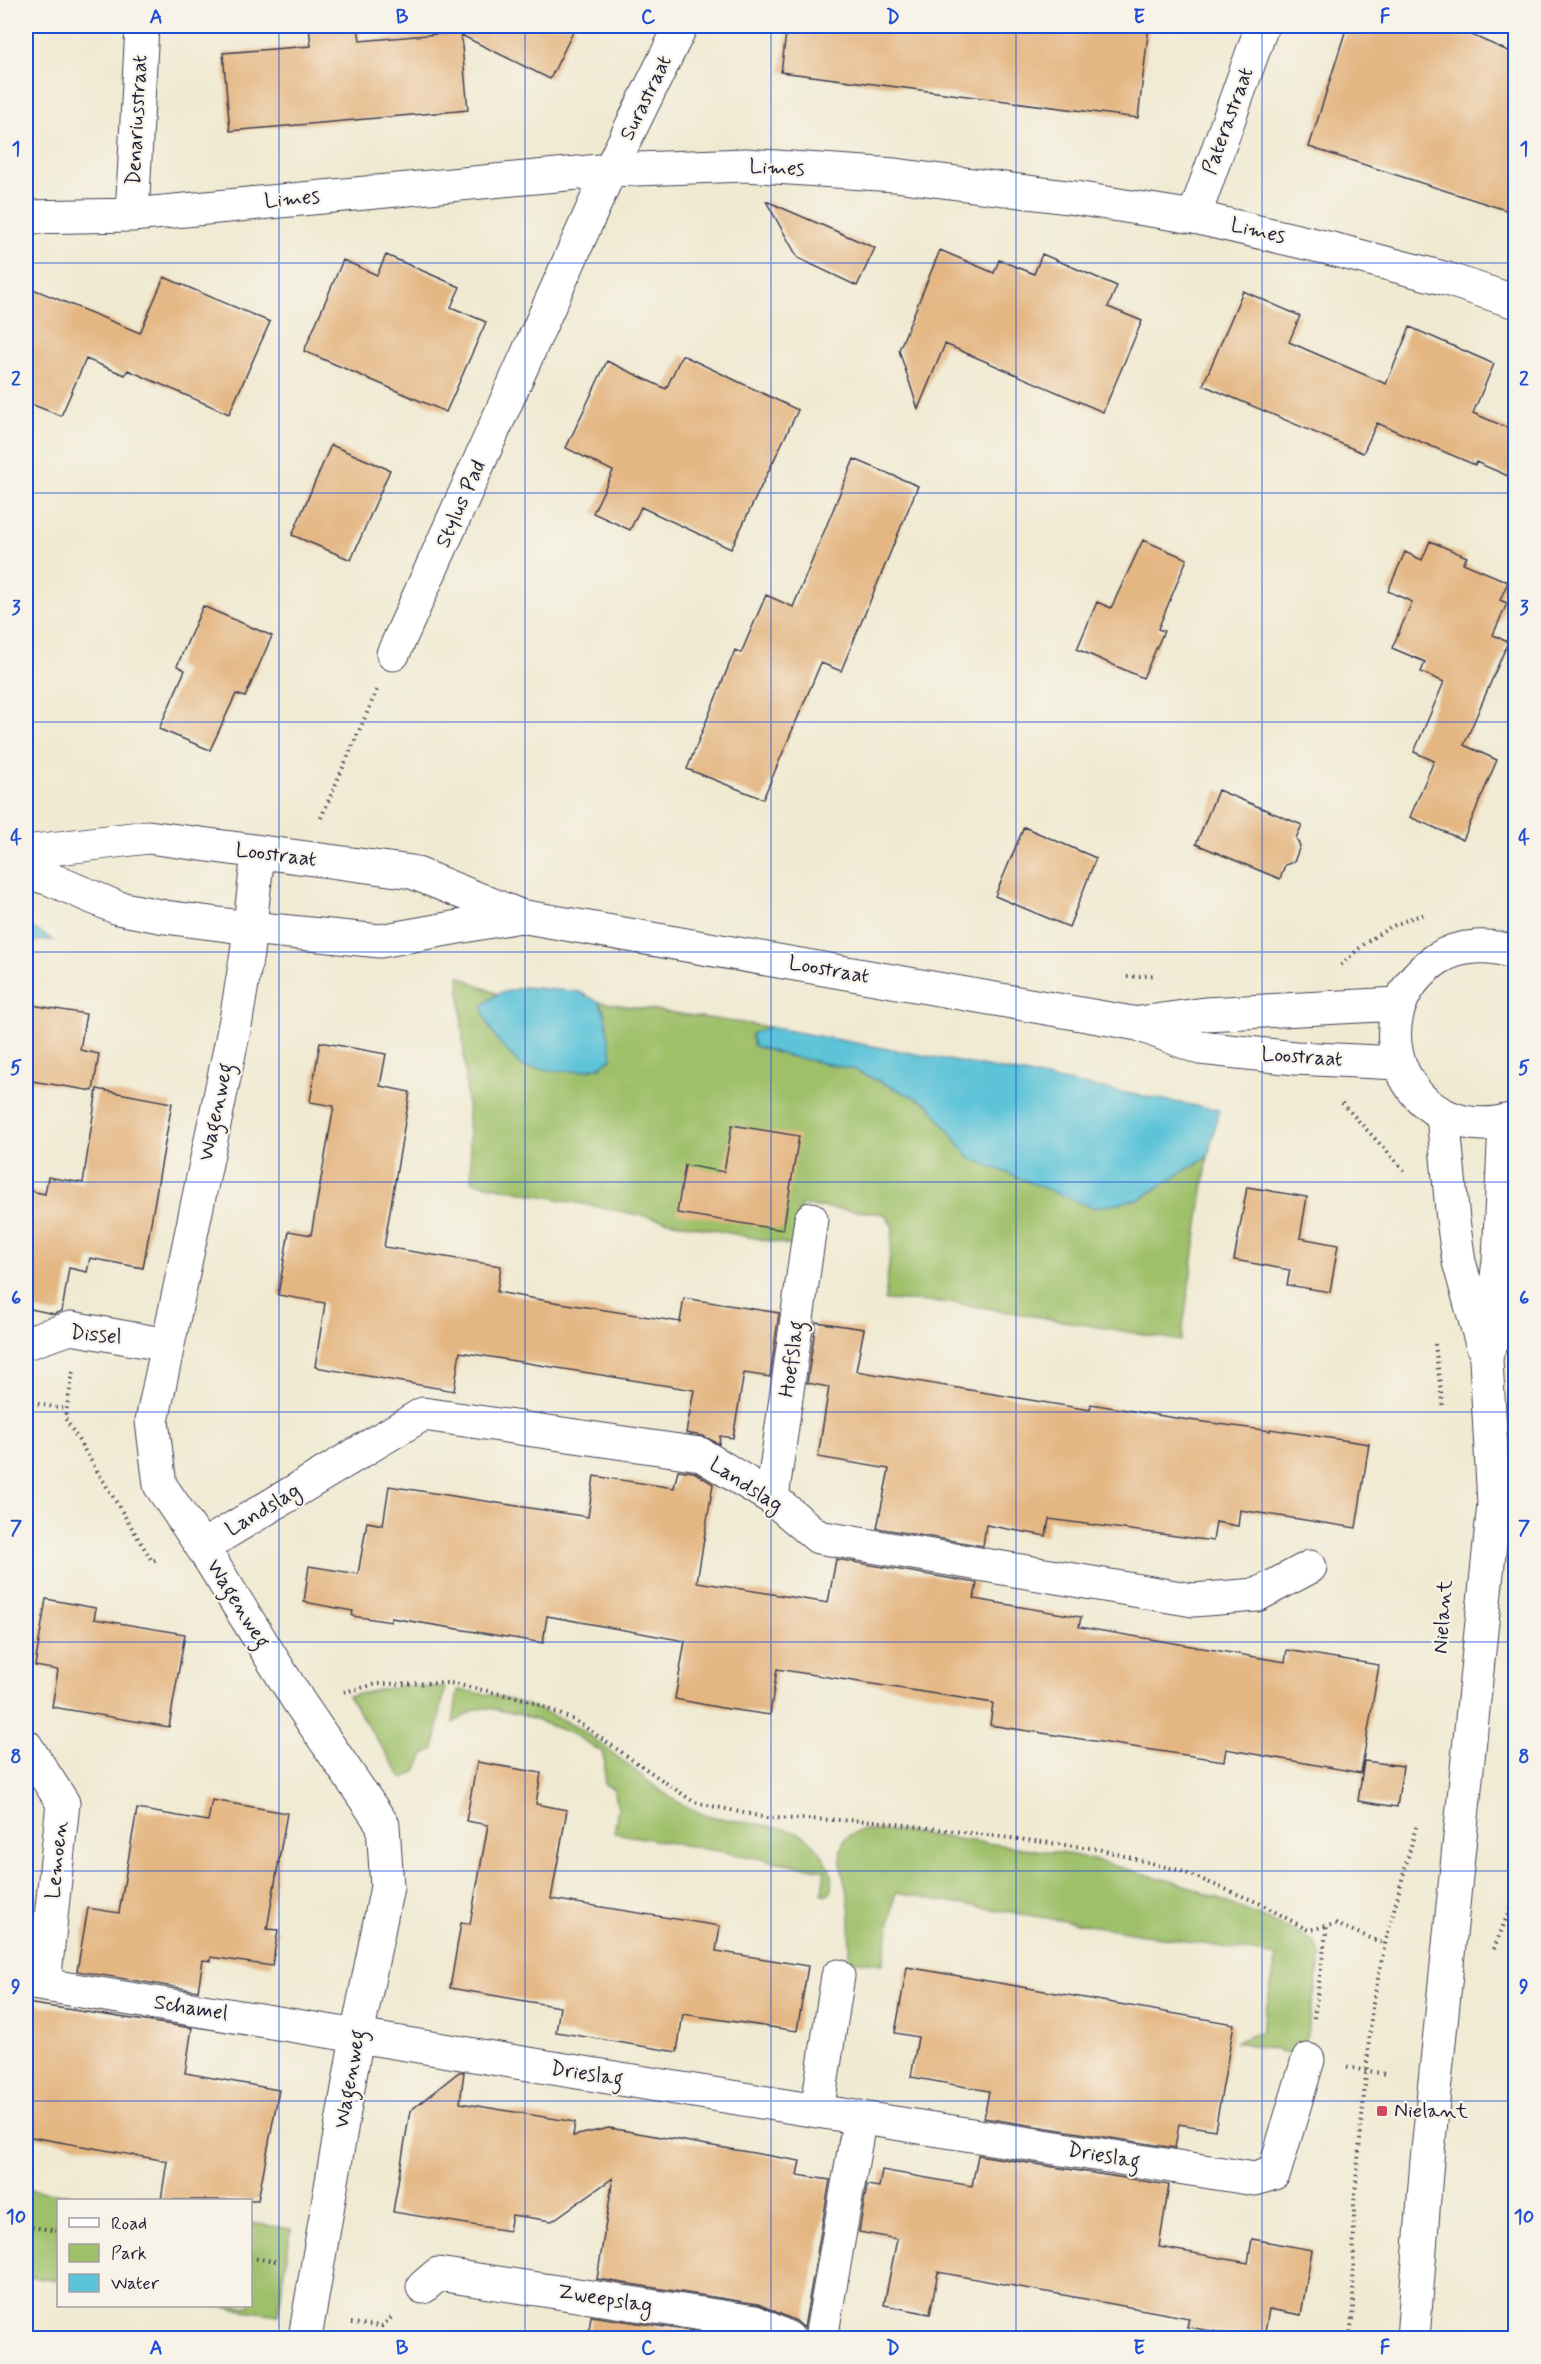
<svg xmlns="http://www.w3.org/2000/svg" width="1541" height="2364" viewBox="0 0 1541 2364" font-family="Mynerve,sans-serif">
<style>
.green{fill:#9ec069;stroke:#607152;stroke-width:1.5}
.water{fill:#5bc3d8;stroke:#3e728a;stroke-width:1.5}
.building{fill:#e4b682}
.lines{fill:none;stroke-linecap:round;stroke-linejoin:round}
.lane-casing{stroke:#414052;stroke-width:28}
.street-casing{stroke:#414052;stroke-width:35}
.secondary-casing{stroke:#414052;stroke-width:35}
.path{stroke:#414052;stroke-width:4;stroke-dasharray:1.5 4.5;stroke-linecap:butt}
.lane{stroke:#fff;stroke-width:26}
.street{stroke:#fff;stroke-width:33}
.secondary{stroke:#fff;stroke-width:33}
.grid{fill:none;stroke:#1d4ed8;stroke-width:1.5;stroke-opacity:0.55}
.poi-dot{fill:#d1495b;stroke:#f7f3e8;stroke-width:2}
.labels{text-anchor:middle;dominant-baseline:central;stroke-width:4.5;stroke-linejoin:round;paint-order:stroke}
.street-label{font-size:21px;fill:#22223b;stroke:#f7f3e8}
.poi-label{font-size:21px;fill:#22223b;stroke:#f7f3e8;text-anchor:start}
.neatline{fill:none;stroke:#1d4ed8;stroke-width:2}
.grid-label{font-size:20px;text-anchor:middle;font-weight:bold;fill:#1d4ed8}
</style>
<rect width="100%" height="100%" fill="#f7f3e8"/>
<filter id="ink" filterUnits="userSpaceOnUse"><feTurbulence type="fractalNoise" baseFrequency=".0167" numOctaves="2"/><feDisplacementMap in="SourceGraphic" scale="12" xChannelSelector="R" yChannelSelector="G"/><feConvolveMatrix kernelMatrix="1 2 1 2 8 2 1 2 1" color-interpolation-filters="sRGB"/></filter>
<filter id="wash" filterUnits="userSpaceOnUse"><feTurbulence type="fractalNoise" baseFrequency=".008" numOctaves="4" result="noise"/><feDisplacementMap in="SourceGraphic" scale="24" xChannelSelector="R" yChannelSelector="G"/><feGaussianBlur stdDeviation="1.35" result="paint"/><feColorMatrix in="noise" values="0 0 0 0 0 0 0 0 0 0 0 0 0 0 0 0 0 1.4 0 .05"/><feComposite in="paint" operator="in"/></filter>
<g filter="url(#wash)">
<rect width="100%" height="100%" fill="#f0ead2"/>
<!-- green -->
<path class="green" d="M459 976 497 994 482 1006 523 1067 590 1070 603 1066 605 1014 599 1002 769 1027 751 1034 754 1046 784 1055 852 1069 927 1103 970 1158 1140 1199 1208 1156 1181 1341 956 1303 885 1300 893 1227 885 1214 801 1205 795 1246 472 1182Z
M400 1686 445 1687 434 1749 424 1754 416 1771 403 1779 348 1696Z
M458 1690C500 1694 556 1712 590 1736 622 1758 662 1798 698 1812 726 1824 783 1823 804 1836 820 1847 835 1870 832 1890L826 1895 822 1894 825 1870 614 1833 618 1808 614 1789 604 1784 605 1763 602 1752 571 1733 521 1715 489 1708 476 1709 453 1723Z
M865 1830 906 1832 1074 1855 1185 1885 1297 1932 1313 1941 1321 1956 1303 2056 1236 2042 1262 2031 1277 1956 895 1893 883 1964 848 1960C851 1941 851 1924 849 1904 847 1879 823 1836 865 1830Z
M26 2189 103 2200H58V2281L26 2276Z
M251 2223 291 2229 278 2315 215 2306H250Z"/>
<!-- water -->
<path class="water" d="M26 924 53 940 26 941Z
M524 987 579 992 599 1002 605 1014 612 1058C590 1078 551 1070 523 1067 504 1049 487 1032 482 1006L497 994Z
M769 1027 1219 1110 1208 1156 1140 1199 1093 1208 970 1158 927 1103 852 1069 784 1055 754 1046 751 1034Z"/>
<g id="blocks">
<!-- building -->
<path class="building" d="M309 26H358L360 41 529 26H576L550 79 461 35 468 110 230 131 223 53 311 46Z
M787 26H1149L1138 118 781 72Z
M1347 26H1451L1515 54V213L1309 147Z
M766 201 875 248 857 286 798 258Z
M940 250 994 273 999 260 1034 274 1042 254 1117 286 1108 307 1142 321 1103 412 945 344 918 409 899 350Z
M386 255 460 287 451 307 486 322 446 412 304 351 343 260 377 275Z
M164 277 270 322 229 414 128 370 125 375 86 359 61 416 26 402V286L140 333Z
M1243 291 1300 316 1289 342 1386 384 1410 327 1494 364 1473 413 1515 431V479L1476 462 1475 465 1377 423 1363 453 1203 385Z
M682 355 798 410 731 549 641 507 630 530 593 513 613 471 566 448 607 361 666 389Z
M331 445 390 470 351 560 292 535Z
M854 459 918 486 841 671 821 663 763 799 687 769 735 650 741 653 766 595 793 607Z
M1143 540 1187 559 1158 629 1164 631 1143 678 1077 649 1097 602 1111 608Z
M1430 541 1467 557 1463 563 1508 582 1500 600 1507 603 1493 635 1508 642 1464 745 1497 760 1463 840 1410 817 1434 761 1414 752 1444 682 1421 672 1425 662 1392 648 1412 602 1388 591 1405 552 1422 560Z
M203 606 272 636 245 697 236 694 210 750 159 729 185 670 177 666Z
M1218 790 1302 825 1296 838 1300 846 1294 862 1285 865 1280 879 1196 844Z
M1024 827 1096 858 1069 927 995 896Z
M26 1004 86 1014 80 1050 99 1054 93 1091 26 1080Z
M320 1042 386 1054 380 1086 410 1092 384 1247 501 1266 497 1292 542 1300 680 1322 684 1298 779 1313 770 1377 744 1373 733 1438 720 1436 719 1444 703 1436 686 1433 694 1390 460 1352 454 1391 315 1367 325 1303 278 1295 289 1231 311 1235 334 1106 310 1102Z
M97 1089 172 1103 143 1268 90 1258 87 1272 69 1268 62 1311 54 1314 26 1308V1190L45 1194 48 1177 83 1183Z
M732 1125 799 1136 783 1230 677 1213 685 1165 724 1172Z
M1247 1187 1307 1197 1300 1238 1338 1245 1330 1292 1287 1285 1290 1270 1234 1260Z
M816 1322 864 1329 856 1371 1090 1410 1091 1404 1175 1418 1270 1431V1429L1369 1444 1356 1528 1240 1510 1238 1526 1216 1522 1213 1541 1049 1519 1046 1536 986 1525 983 1546 877 1528 889 1469 818 1457 829 1387 807 1383Z
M678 1470 694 1472 713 1484 697 1582 828 1603 836 1559 977 1583 974 1599 1081 1617 1079 1627 1285 1662 1287 1650 1379 1665 1361 1773 1226 1749 1224 1761 990 1725 993 1703 777 1669 770 1715 722 1708 675 1699 685 1641 547 1616 543 1643 391 1618V1622L352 1616 353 1611 304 1602 309 1566 358 1574 367 1522 383 1525 389 1486 588 1517 594 1476 674 1488Z
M46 1599 96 1608 94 1619 185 1634 169 1727 52 1707 58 1670 35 1666Z
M1364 1761 1403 1766 1397 1807 1358 1801Z
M477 1762 541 1773 536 1804 567 1810 551 1899 720 1926 716 1951 808 1966 797 2031 683 2014 677 2052 556 2032 560 2007 450 1988 461 1923 470 1924 488 1825 466 1821Z
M212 1800 287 1813 267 1929 278 1930 272 1966 211 1957V1961L203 1960 198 1991 77 1971 88 1908 119 1913 137 1809 208 1821Z
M907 1967 1234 2024 1215 2130 1179 2124 1175 2148 984 2118 989 2091 911 2077 918 2037 895 2033Z
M26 2003 192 2028 185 2073 279 2090 258 2200H161L167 2161 26 2136Z
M459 2072H464L460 2103 575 2122 573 2136 609 2128 800 2161 797 2175 830 2180 804 2328 796 2321 758 2304 597 2279 613 2178 552 2221 512 2215 509 2231 393 2212 410 2111Z
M978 2155 1169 2185 1159 2247 1248 2263 1252 2239 1312 2250 1301 2315 1269 2309 1264 2338H1255L1187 2327 1189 2318 938 2272 930 2314 884 2305 897 2239 859 2232 867 2185 879 2187 882 2170 972 2186Z
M591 2316 739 2338H588Z"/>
</g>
</g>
<g filter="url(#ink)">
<use href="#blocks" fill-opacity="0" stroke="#414052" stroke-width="1.5"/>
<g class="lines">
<defs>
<path id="lane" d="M1492 1349 1516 1304"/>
<path id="street" d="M132 215 142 26
M26 217 132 215 610 170 746 165 895 175 1075 198 1194 217 1328 248 1447 279 1516 302
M1194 217 1262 26
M393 654 610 170 681 26
M258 852 247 953 236 1020 152 1421 160 1485 202 1547 299 1702 383 1825 387 1887 357 2036 305 2338
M26 1343 71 1328 168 1345
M772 1498 811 1219
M202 1547 423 1414 700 1454 772 1498 818 1537 1193 1600 1257 1595 1310 1567
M26 1746 63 1803 44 1984
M26 1982 817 2111 1255 2179 1274 2173 1308 2060
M817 2111 838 1976
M423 2287 438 2274 755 2322 788 2338
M821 2338 860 2117"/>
<path id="secondary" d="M26 852 148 837 412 872 520 916 1138 1024 1200 1048 1295 1058 1398 1063
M26 872 50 879 118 908 165 917 250 928 380 941 520 916
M1516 953C1490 944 1460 944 1437 959 1347 1020 1413 1153 1516 1118
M1140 1023 1205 1014 1399 1004
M1443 1115 1453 1220 1459 1262 1482 1344
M1413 2338 1427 2160 1494 1504 1486 1360 1499 1261 1505 1121"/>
</defs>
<!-- lane casing -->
<use href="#lane" class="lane-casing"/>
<!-- street casing -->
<use href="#street" class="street-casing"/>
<!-- secondary casing -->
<use href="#secondary" class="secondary-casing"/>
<!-- path -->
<path class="path" d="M321 818 377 690
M1341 965C1365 941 1392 922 1426 914
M1127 977 1156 975
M1342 1103 1404 1170
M1435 1344 1443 1409
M73 1372 65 1418 152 1561 158 1559
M26 1402 66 1409
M344 1692 377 1684 450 1683 525 1699 576 1721 694 1802 767 1818 874 1821 1098 1849 1181 1871 1259 1903 1308 1930 1336 1924 1385 1944
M1494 1949 1516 1894
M1314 2018 1327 1926
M1347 2067 1385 2074
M26 2226 58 2231
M250 2258 276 2261
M351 2323 382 2326 394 2315
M1350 2338 1353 2308 1354 2205 1372 2008 1385 1944 1416 1827"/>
<!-- lane -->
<use href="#lane" class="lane"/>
<!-- street -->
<use href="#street" class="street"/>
<!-- secondary -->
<use href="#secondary" class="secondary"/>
</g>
</g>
<!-- grid -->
<path class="grid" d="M279 26V2338M525 26V2338M771 26V2338M1016 26V2338M1262 26V2338M26 263H1516M26 493H1516M26 722H1516M26 952H1516M26 1182H1516M26 1412H1516M26 1642H1516M26 1871H1516M26 2101H1516"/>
<!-- markers -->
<rect class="poi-dot" x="1376" y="2105" width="12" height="12" rx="3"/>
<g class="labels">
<!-- street labels -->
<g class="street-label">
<text transform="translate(646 98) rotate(-64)">Surastraat</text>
<text transform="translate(137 120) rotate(-87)">Denariusstraat</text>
<text transform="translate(1228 121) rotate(-70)">Paterastraat</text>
<text transform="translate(777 168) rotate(3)">Limes</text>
<text transform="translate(292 199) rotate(-5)">Limes</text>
<text transform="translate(1258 231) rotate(13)">Limes</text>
<text transform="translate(461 504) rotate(-66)">Stylus Pad</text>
<text transform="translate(276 855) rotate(7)">Loostraat</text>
<text transform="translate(829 970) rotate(10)">Loostraat</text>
<text transform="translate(1302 1057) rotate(4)">Loostraat</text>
<text transform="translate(216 1112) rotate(-78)">Wagenweg</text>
<text transform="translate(96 1335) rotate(6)">Dissel</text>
<text transform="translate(792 1359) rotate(-82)">Hoefslag</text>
<text transform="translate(746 1485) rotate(33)">Landslag</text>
<text transform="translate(263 1510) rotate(-31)">Landslag</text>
<text transform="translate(238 1604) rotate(58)">Wagenweg</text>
<text transform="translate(1443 1617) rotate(-86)">Nielant</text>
<text transform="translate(57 1860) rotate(-84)">Lemoen</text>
<text transform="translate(191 2008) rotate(9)">Schamel</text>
<text transform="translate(587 2074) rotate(9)">Drieslag</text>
<text transform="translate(350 2079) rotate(-80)">Wagenweg</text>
<text transform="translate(1104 2156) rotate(10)">Drieslag</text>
<text transform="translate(605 2299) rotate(9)">Zweepslag</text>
</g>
<!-- poi labels -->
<g class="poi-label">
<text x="1394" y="2111">Nielant</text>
</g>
</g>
<!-- margin -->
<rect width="1541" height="2364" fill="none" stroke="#f7f3e8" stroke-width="66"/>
<!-- legend -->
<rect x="57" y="2199" width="195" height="108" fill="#f7f3e8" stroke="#a29fa3" stroke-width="1.5"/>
<rect x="69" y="2218" width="30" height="9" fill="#ffffff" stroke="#a29fa3" stroke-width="1.5"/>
<text x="111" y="2229" font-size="18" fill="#22223b">Road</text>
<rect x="69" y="2244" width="30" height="18" fill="#9ec069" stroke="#a29fa3" stroke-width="1.5"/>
<text x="111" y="2259" font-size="18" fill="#22223b">Park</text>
<rect x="69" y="2274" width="30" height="18" fill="#5bc3d8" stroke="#a29fa3" stroke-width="1.5"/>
<text x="111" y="2289" font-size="18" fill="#22223b">Water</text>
<rect x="33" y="33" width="1475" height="2298" class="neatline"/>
<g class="grid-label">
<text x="156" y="23">A</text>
<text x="402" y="23">B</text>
<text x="648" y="23">C</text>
<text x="893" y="23">D</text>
<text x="1139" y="23">E</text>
<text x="1385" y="23">F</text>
<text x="16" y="155">1</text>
<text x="1524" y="155">1</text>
<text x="16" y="385">2</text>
<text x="1524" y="385">2</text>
<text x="16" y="614">3</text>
<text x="1524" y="614">3</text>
<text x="16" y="844">4</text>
<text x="1524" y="844">4</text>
<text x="16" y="1074">5</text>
<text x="1524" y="1074">5</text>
<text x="16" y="1304">6</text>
<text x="1524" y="1304">6</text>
<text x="16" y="1534">7</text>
<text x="1524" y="1534">7</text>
<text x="16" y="1763">8</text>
<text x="1524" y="1763">8</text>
<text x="16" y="1993">9</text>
<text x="1524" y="1993">9</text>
<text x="16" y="2223">10</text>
<text x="1524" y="2223">10</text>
<text x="156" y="2354">A</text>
<text x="402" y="2354">B</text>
<text x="648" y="2354">C</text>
<text x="893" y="2354">D</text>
<text x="1139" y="2354">E</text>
<text x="1385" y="2354">F</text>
</g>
</svg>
